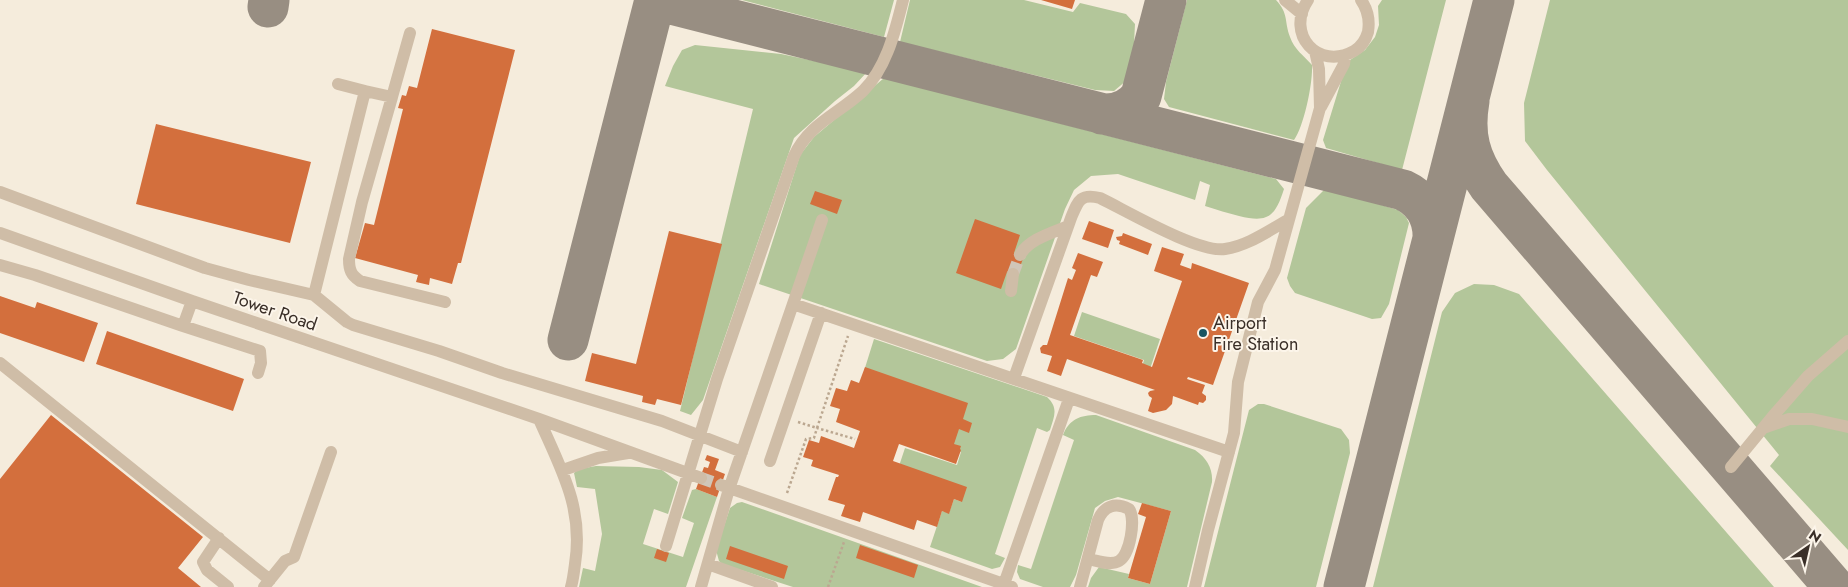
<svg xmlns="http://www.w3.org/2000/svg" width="1848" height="587" viewBox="0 0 1848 587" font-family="Jost,sans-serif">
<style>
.green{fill:#b3c69a}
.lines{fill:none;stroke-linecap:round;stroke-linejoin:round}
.taxiway{stroke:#988e82;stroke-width:41}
.building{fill:#d36f3d}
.minor-tunnel{stroke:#d0c6b8;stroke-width:12;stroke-dasharray:12 6;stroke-linecap:butt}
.path{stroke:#bba790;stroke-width:2.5;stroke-dasharray:2.5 2.5;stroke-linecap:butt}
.minor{stroke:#cfbda7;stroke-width:12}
.poi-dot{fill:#195561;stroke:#fcf5ea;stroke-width:2}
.labels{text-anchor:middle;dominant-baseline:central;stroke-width:4;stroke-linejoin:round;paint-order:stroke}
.street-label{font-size:18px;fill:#3a2f28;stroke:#fcf5ea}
.poi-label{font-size:18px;fill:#3a2f28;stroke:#fcf5ea;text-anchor:start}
</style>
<rect width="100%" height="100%" fill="#f5ecdc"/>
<!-- green -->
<path class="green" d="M742 0H894L884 37Z
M910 0H1024L1073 12 1080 3 1126 14 1135 24 1134 44 1127 80 1114 91 1095 90 900 42Z
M1187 0H1276C1289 14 1284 21 1290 37 1294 49 1304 56 1312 65 1313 83 1304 126 1294 140L1169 107 1164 99 1166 82Z
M1382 0H1446L1402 170 1326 148 1323 140 1347 62 1365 50 1375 37 1379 25 1378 6Z
M1550 0H1848V550L1770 466 1779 455 1547 170 1525 141 1524 103Z
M695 45 781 54 867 72 854 86 835 101 794 138 703 400 691 415 680 411 753 109 665 86 673 66 682 50Z
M884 78 1276 179 1284 189C1275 217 1268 223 1239 216 1228 213 1217 210 1205 206L1210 185 1200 181 1195 200 1118 174 1091 176 1074 190 1065 209 1016 349 1003 359 987 361 759 284 800 155 814 137Z
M1324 190 1335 191 1398 210 1406 217 1409 223 1389 304 1381 318 1372 319 1295 293 1290 286 1287 278 1306 208Z
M1474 284 1494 285 1519 294 1774 587H1373L1442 312 1455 293Z
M1082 312 1160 339 1150 369 1142 367 1144 360 1074 336Z
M874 339 1047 397C1059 408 1054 417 1050 430L1047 432 1037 428 995 554 1005 558 1000 567 992 569 930 547 942 511 949 513 954 499 962 502 899 466 905 448 957 465 961 452 952 449 864 371Z
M1258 404H1264L1341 429 1349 440 1350 453 1316 587H1204L1249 410Z
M1096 415 1195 450C1207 458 1213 469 1212 482L1187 587H1088L1091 578 1099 567 1129 574 1128 578 1150 584 1171 511 1118 497 1105 501 1095 508 1076 575 1070 587H1043L1020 579 1017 572 1018 565 1031 569 1074 440 1063 435C1069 419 1081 415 1096 415Z
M596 466 639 467 662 470 678 482 668 514 654 509 643 544 683 557 694 523 682 518 692 490 696 489 717 497 686 587H579L583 568 595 571 602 534 595 489 577 487 574 473 579 469Z
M742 502 982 587H793L722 564 719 561 716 550 730 508 737 503Z"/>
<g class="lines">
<!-- taxiway -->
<path class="taxiway" d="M655 0 1403 190C1423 199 1434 217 1433 239
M268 7 269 0
M1469 101C1463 135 1470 159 1489 186L1834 587
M1102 114C1118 115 1132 109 1141 96L1166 0
M568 340 655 0
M1344 587 1494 0"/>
</g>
<!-- building -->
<path class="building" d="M1041 0H1075L1072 9Z
M432 29 515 50 461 263H458L452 284 430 278 429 285 416 282 418 275 355 258 365 223 374 225 403 109 398 108 402 95 406 96 409 86 417 88Z
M156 124 311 162 290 243 136 204Z
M815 191 842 200 837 214 810 204Z
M975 219 1020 235 1014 253 1024 256 1017 275 1007 272 1001 289 956 273Z
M1089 221 1114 230 1108 248 1082 239Z
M669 231 722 244 681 405 657 399 655 405 642 402 643 396 585 381 592 353 636 364Z
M1123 233 1152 244 1148 255 1119 244 1120 241 1117 240 1116 237 1122 236Z
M1162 247 1184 254 1180 265 1191 269 1192 263 1249 283 1213 385 1188 377 1187 379 1205 385 1202 393 1206 396V400L1203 403 1199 402 1198 405 1173 396 1172 404 1166 410 1153 413 1148 411 1152 398 1149 396 1148 393 1150 391 1155 390 1067 359 1061 376 1047 371 1052 356 1041 353 1040 348 1043 345H1047L1068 278 1072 280 1076 270 1072 268 1078 253 1103 262 1097 277 1091 275 1070 335 1143 360 1142 363 1152 367 1182 281 1154 271Z
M0 296 35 308 37 302 98 323 84 362 0 333Z
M107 331 244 379 233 411 96 364Z
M865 367 968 403 963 419 972 423 969 433 959 429 954 444 961 446 960 449 961 450 956 464 899 444 893 461 967 487 962 502 954 499 949 514 942 511 937 527 917 520 914 530 863 512 860 522 841 516 845 505 828 500 836 477H838L839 475 811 466 813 460 803 457 809 440 819 443 821 436 854 448 860 431 836 422 840 409 830 406 836 388 847 391 851 380 859 383Z
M51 415 203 537 178 568 201 587H0V479Z
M707 455 719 459 715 470 725 474 717 497 696 489 704 467 708 468 710 462 705 460Z
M1142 503 1171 511 1150 584 1128 578 1146 517 1138 514Z
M860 545 918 565 914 578 856 558Z
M730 546 788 566 784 579 726 559Z
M657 549 669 553 666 562 654 558Z"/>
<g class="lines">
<!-- minor-tunnel -->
<path class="minor-tunnel" d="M1013 274 1020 255
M701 478 721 485"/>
<!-- path -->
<path class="path" d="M798 422 817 428 848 336
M787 493 806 439 814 438 817 428 855 439
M828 587 844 542"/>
<!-- minor -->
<path class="minor" d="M1285 0 1302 14
M1308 0C1285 34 1318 71 1354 51 1361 47 1366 39 1368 32 1370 20 1368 10 1361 0
M365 91 392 97 410 33
M392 97 362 202 349 259C349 270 351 275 360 281L445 302
M1321 107 1344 64 1345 56
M0 192 205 268 249 280 314 295 365 91 338 84
M0 233 192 301 539 419 701 478
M1020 255C1029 239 1052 233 1068 226
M0 265 35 275 183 326
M1011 291 1013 274
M314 295 347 322 353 325 439 351 502 373 662 421 742 452
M192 301 183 326 260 351 261 363 258 373
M793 304 1229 452
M0 363 270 580
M1014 378 1071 218C1078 201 1080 193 1100 198 1127 211 1198 253 1225 249 1247 246 1268 231 1288 220
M539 419C561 469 584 508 575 564 574 572 573 580 571 587
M1763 428 1789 419H1812L1848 427
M770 461 821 313
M1731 467 1773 416 1808 376 1848 341
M563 470 598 458 628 453
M721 485 1012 587
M219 538 203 562 207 570 228 587
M666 546 717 379 794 156C810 123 837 115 863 91 887 67 895 31 903 0
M708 564 772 587
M264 587 285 561 294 557 331 452
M701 587 729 489 822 220
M1003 587 1069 399
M1080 587 1098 520C1104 506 1115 502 1129 509 1136 519 1130 555 1119 561 1111 566 1098 561 1089 559
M1195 587 1208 530 1234 433 1238 382 1258 302 1275 270 1320 108 1319 69 1315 51"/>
</g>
<!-- markers -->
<circle class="poi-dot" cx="1203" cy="333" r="5"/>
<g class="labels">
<!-- street labels -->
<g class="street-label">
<text transform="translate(275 311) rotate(19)">Tower Road</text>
</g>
<!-- poi labels -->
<g class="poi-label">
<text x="1213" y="323">Airport<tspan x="1213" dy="21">Fire Station</tspan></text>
</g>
</g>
<!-- north arrow -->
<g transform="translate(1808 547) rotate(34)" stroke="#fcf5ea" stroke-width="4" paint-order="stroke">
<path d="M0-4L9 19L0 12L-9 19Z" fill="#3a2f28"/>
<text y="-8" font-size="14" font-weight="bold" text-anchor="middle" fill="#3a2f28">N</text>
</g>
</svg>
